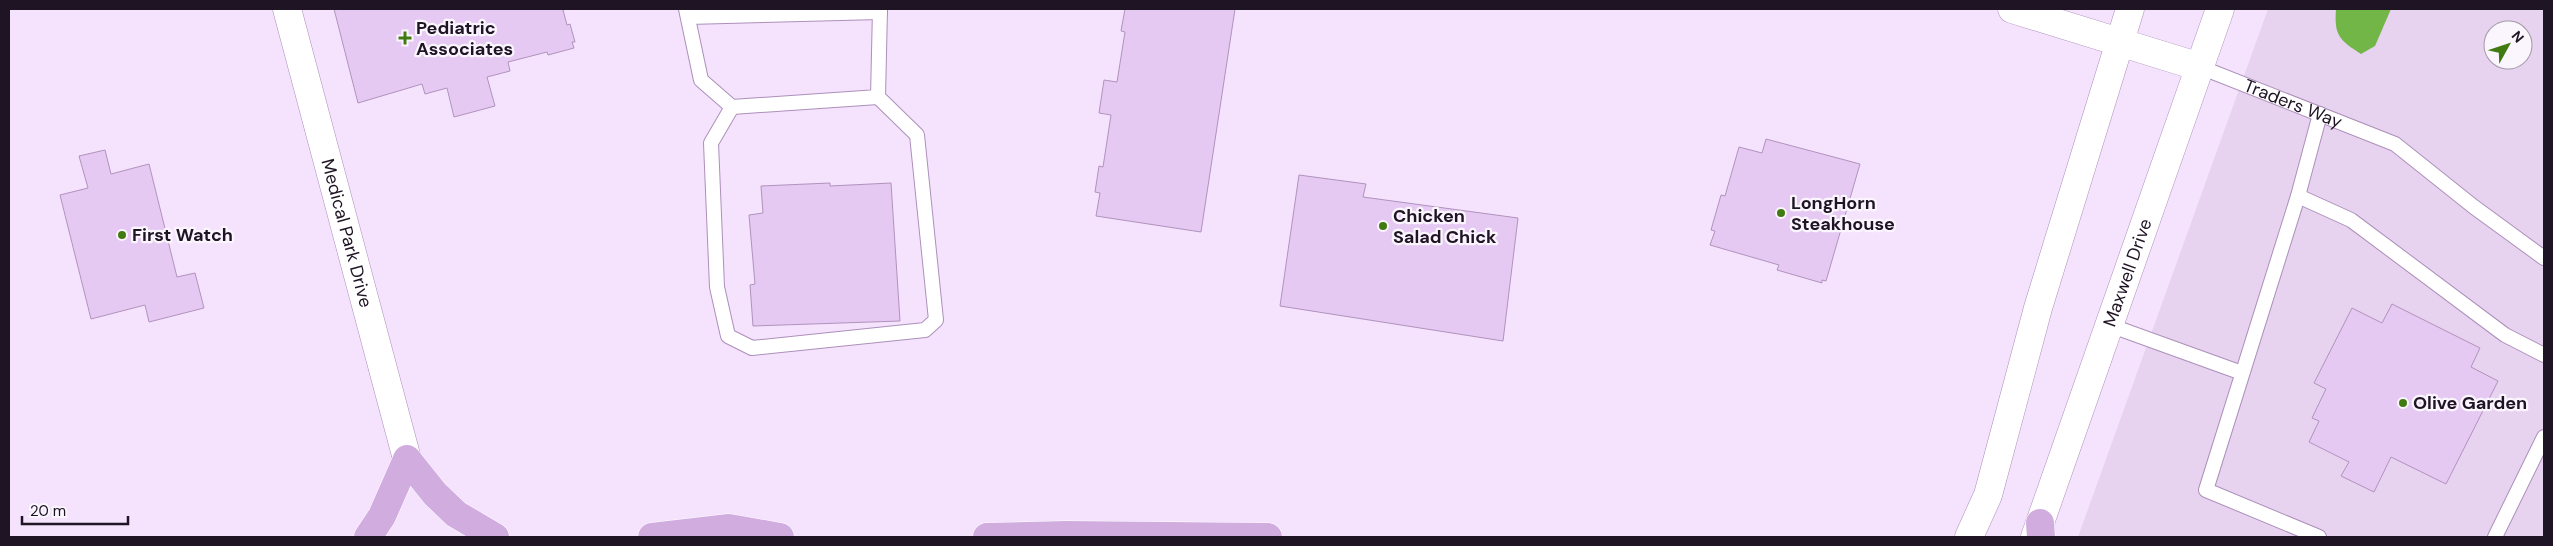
<svg xmlns="http://www.w3.org/2000/svg" width="2553" height="546" viewBox="0 0 2553 546" font-family="'DM Sans',sans-serif">
<style>
.built{fill:#e7d2f0;fill-rule:evenodd}
.water{fill:#73b648}
.building{fill:#e5c9f2;stroke:#b093bd}
.lines{fill:none;stroke-linecap:round;stroke-linejoin:round}
.service-casing{stroke:#ac90ba;stroke-width:16}
.minor-casing{stroke:#ac90ba;stroke-width:29}
.primary-casing{stroke:#fff;stroke-width:29}
.service{stroke:#fff;stroke-width:14}
.minor{stroke:#fff;stroke-width:28}
.primary{stroke:#d0acdf;stroke-width:28}
.poi-dot{fill:#417a11;stroke:#fbf5fe;stroke-width:2}
.labels{text-anchor:middle;dominant-baseline:central;stroke-width:4.5;stroke-linejoin:round;paint-order:stroke}
.poi-label{font-size:18px;font-weight:bold;fill:#1f1424;stroke:#fbf5fe;text-anchor:start}
.street-label{font-size:18px;fill:#1f1424;stroke:#fbf5fe}
</style>
<rect width="100%" height="100%" fill="#f5e2fd"/>
<!-- built -->
<path class="built" d="M2268 9H2544V537H2078ZM2493 30H2523V60H2493Z"/>
<!-- water -->
<path class="water" d="M2336 9H2391L2375 46 2361 54C2339 40 2334 35 2336 9Z"/>
<!-- building -->
<path class="building" d="M334 9H567L563 10 567 25 570 24 575 42H572L574 48 548 55 547 52 508 62 510 71 487 77 495 106 454 117 447 88 425 94 422 84 358 103Z
M1125 9H1235L1201 232 1096 216 1100 193 1095 192 1099 166 1103 167 1111 115 1099 113 1104 80 1117 82 1125 32 1121 31Z
M1766 139 1860 164 1826 281 1822 280V283L1777 270 1779 265 1710 245 1715 231 1711 230 1721 195 1725 196 1739 147 1762 153Z
M105 150 111 174 149 164 177 277 195 273 204 308 149 322 145 305 91 319 60 195 88 188 79 156Z
M1299 175 1366 184 1363 197 1518 218 1503 341 1280 306Z
M830 183V186L891 183 900 321 753 326 750 285 755 284 749 215 763 213 761 186Z
M2392 304 2480 348 2471 367 2498 381 2446 484 2391 457 2374 492 2341 476 2349 462 2309 442 2319 421 2312 418 2326 389 2314 383 2352 308 2382 323Z"/>
<g class="lines">
<defs>
<g id="service">
<path d="M686 9 701 80 732 107 878 97 880 9"/>
<path d="M688 17 880 12"/>
<path id="s1" d="M2200 67 2395 144 2474 207 2544 258"/>
<path d="M732 107 711 143 717 287 728 336 752 348 925 330 936 320 917 135 878 97"/>
<path d="M2320 114 2298 196 2351 220 2505 335 2544 355"/>
<path d="M2298 196 2206 490 2319 537"/>
<path d="M2109 325 2242 373"/>
<path d="M2495 537 2544 437"/>
</g>
<g id="minor">
<path id="s2" d="M287 9 407 459"/>
<path d="M2012 9 2200 67"/>
<path d="M1969 537 1988 495 2038 308 2130 9"/>
<path id="s3" d="M2035 537 2220 9"/>
</g>
<path id="primary" d="M2040 523 2041 537
M368 537 382 516 407 459 435 494 456 514 495 537
M652 537 729 528 780 537
M987 537 1066 535 1268 537"/>
</defs>
<!-- service casing -->
<use href="#service" class="service-casing"/>
<!-- minor casing -->
<use href="#minor" class="minor-casing"/>
<!-- primary casing -->
<use href="#primary" class="primary-casing"/>
<!-- service -->
<use href="#service" class="service"/>
<!-- minor -->
<use href="#minor" class="minor"/>
<!-- primary -->
<use href="#primary" class="primary"/>
</g>
<!-- markers -->
<g class="poi-dot">
<path d="M402.5 30.5h5v5h5v5h-5v5h-5v-5h-5v-5h5z"/>
<circle cx="1781" cy="213" r="5"/>
<circle cx="1383" cy="226" r="5"/>
<circle cx="122" cy="235" r="5"/>
<circle cx="2403" cy="403" r="5"/>
</g>
<g class="labels">
<!-- poi labels -->
<g class="poi-label">
<text x="416" y="28">Pediatric<tspan x="416" dy="21">Associates</tspan></text>
<text x="1791" y="203">LongHorn<tspan x="1791" dy="21">Steakhouse</tspan></text>
<text x="1393" y="216">Chicken<tspan x="1393" dy="21">Salad Chick</tspan></text>
<text x="132" y="235">First Watch</text>
<text x="2413" y="403">Olive Garden</text>
</g>
<!-- street labels -->
<g class="street-label">
<text stroke="none"><textPath href="#s1" startOffset="100">Traders Way</textPath></text>
<text stroke="none"><textPath href="#s2" startOffset="232">Medical Park Drive</textPath></text>
<text stroke="none"><textPath href="#s3" startOffset="280">Maxwell Drive</textPath></text>
</g>
</g>
<!-- border -->
<rect width="2553" height="546" fill="none" stroke="#1f1424" stroke-width="20"/>
<!-- north arrow -->
<g transform="translate(2508 45) rotate(50)"><circle r="24" fill="#fbf5fe" stroke="#a39ba7"/>
<path d="M0-4L9 19L0 12L-9 19Z" fill="#417a11"/>
<text y="-8" font-size="14" font-weight="bold" text-anchor="middle" fill="#1f1424">N</text>
</g>
<!-- scale -->
<path d="M22 516v8h106v-8" fill="none" stroke="#1f1424" stroke-width="2.5"/>
<text x="30" y="516" font-size="15" fill="#1f1424" stroke="#fbf5fe" stroke-width="4" paint-order="stroke">20 m</text>
</svg>
